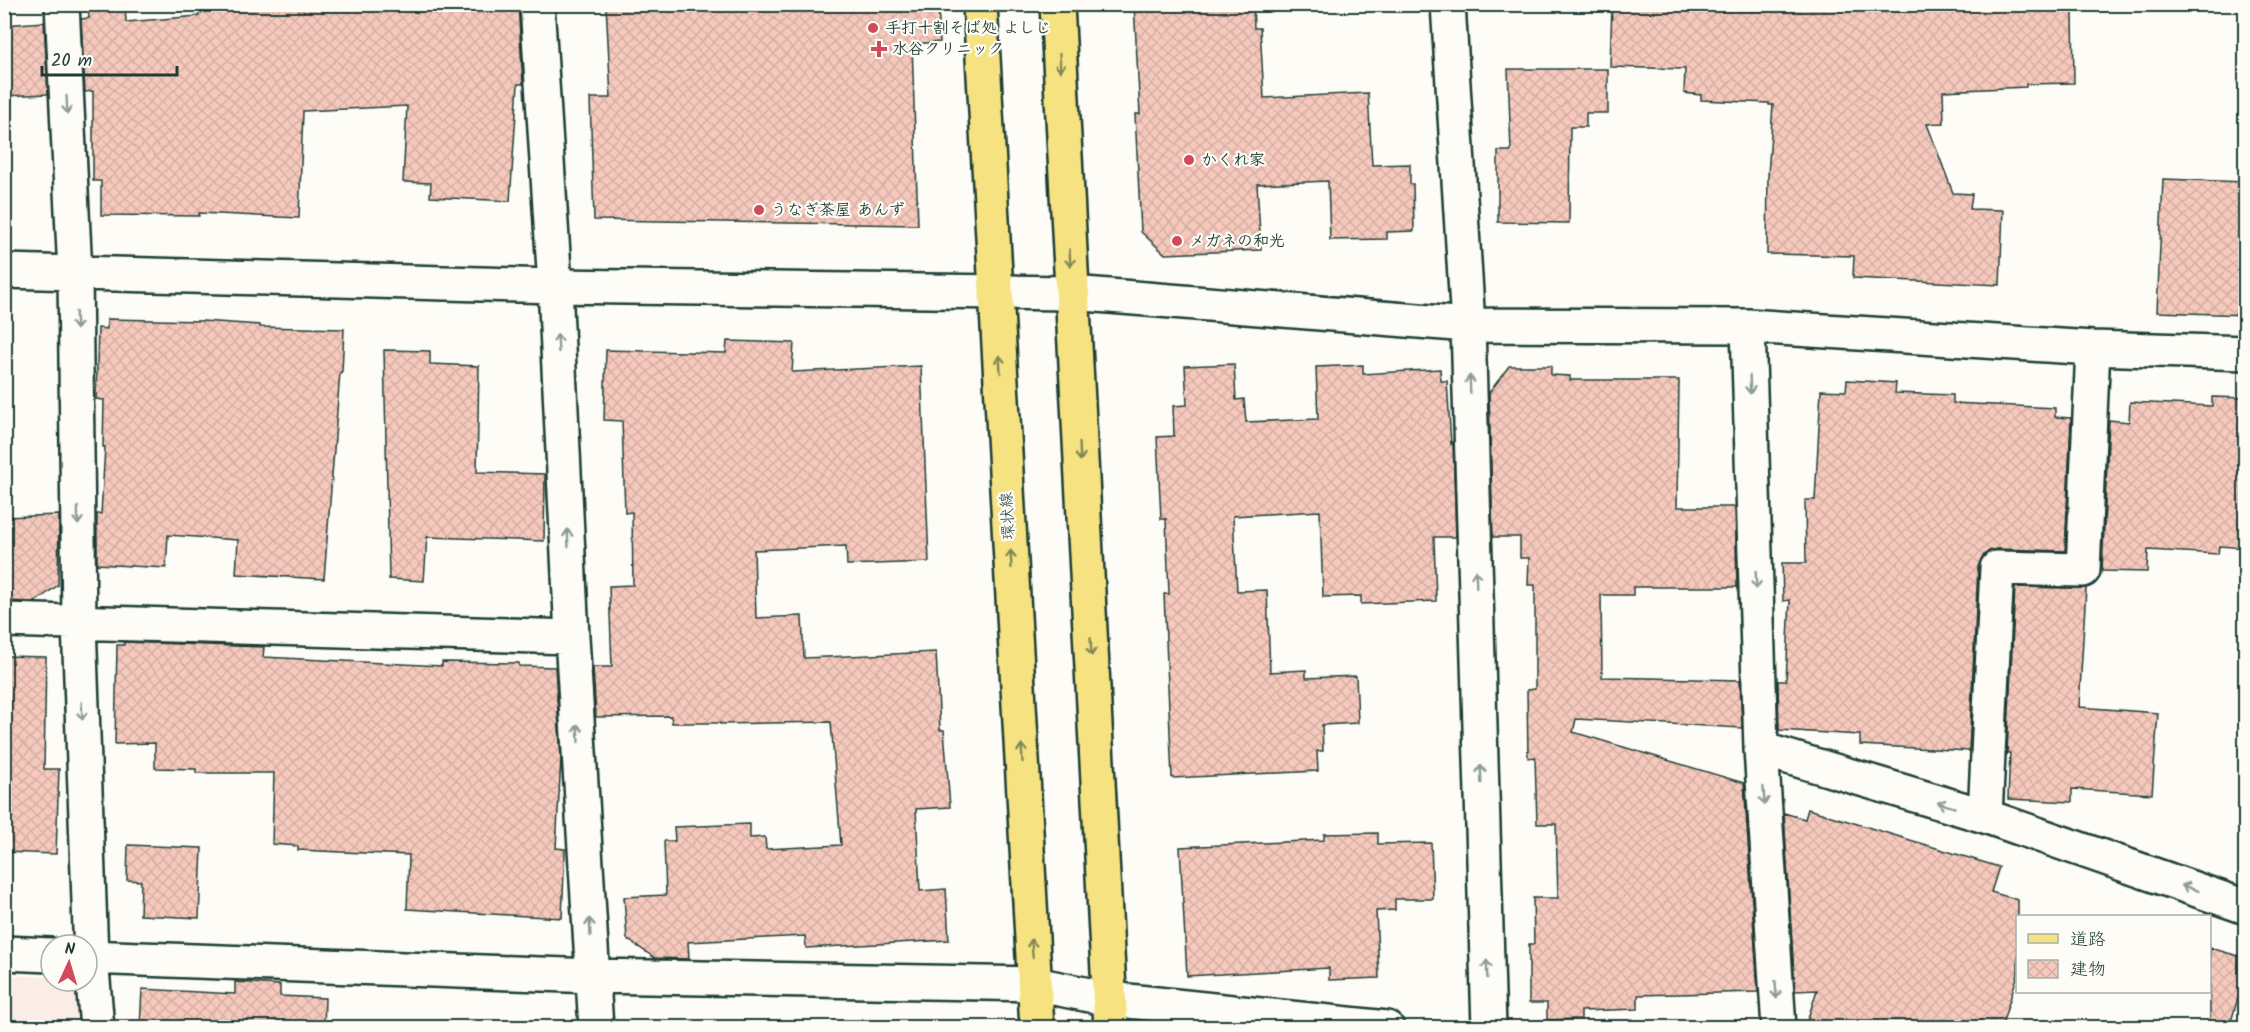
<svg xmlns="http://www.w3.org/2000/svg" width="2250" height="1032" viewBox="0 0 2250 1032" font-family="Kalam,'Klee One',sans-serif">
<style>
.built{fill:#fbede6}
.building{fill:url(#building-cross-hatch);stroke:#1f3d34;stroke-width:1.5}
.lines{fill:none;stroke-linecap:round;stroke-linejoin:round}
.minor-casing{stroke:#1f3d34;stroke-width:38}
.major-casing{stroke:#1f3d34;stroke-width:38}
.minor{stroke:#fdfcf7;stroke-width:33}
.major{stroke:#f6e281;stroke-width:33}
.oneway{stroke:#808757}
.oneway2{stroke:#8e9c96}
.poi-dot{fill:#d1495b;stroke:#fdfcf7;stroke-width:2}
.labels{text-anchor:middle;dominant-baseline:central;stroke-width:4.5;stroke-linejoin:round;paint-order:stroke}
.poi-label{font-size:16px;font-weight:bold;fill:#1f3d34;stroke:#fdfcf7;text-anchor:start}
.street-label{font-size:16px;fill:#1f3d34;stroke:#fdfcf7}
</style>
<defs>
<pattern id="building-cross-hatch" width="8" height="8" patternUnits="userSpaceOnUse" patternTransform="scale(1.5)"><rect width="8" height="8" fill="#f7c9bd"/><path d="M0 0l8 8M0 8l8-8" fill="none" stroke="#d3aea3"/></pattern>
</defs>
<rect width="100%" height="100%" fill="#fdfcf7"/>
<filter id="ink" filterUnits="userSpaceOnUse"><feTurbulence type="fractalNoise" baseFrequency=".0167" numOctaves="2"/><feDisplacementMap in="SourceGraphic" scale="12" xChannelSelector="R" yChannelSelector="G"/><feConvolveMatrix kernelMatrix="1 2 1 2 8 2 1 2 1" color-interpolation-filters="sRGB"/></filter>
<g filter="url(#ink)">
<!-- built -->
<path class="built" d="M5 975 51 977V981H68L79 989 80 1027 5 1028Z"/>
<!-- building -->
<path class="building" d="M88 4H125L126 22 199 16 198 4H518L523 84H518L510 201 430 197 431 183 403 182 407 106 303 111 299 218 199 213V216L101 215V181H93V91L85 92 81 19 89 18Z
M606 4H938L940 42 912 44 918 225 594 220 590 98H611Z
M1134 4H1253L1254 28H1260L1264 98 1368 93 1372 165 1410 164V184H1413L1414 231 1387 232V239L1330 240 1328 181 1257 184 1261 250 1165 254 1141 232 1135 114H1140Z
M1612 4H1652V7L1771 11V7L1848 9V4H1885V11L2040 4V11H2073L2074 83 2026 84V87L1943 91 1944 123 1927 124 1953 193 1972 194 1970 209 2003 210 2000 285 1853 278 1854 256 1767 254 1768 175 1773 105H1769V103L1701 100V95L1684 93 1685 69 1610 67Z
M44 22 48 94 4 96V25Z
M1508 69H1608V113H1586V127H1570L1569 223 1498 222V151H1511Z
M2163 179 2246 182V315L2157 312Z
M107 319 202 321 260 325V327L344 329 342 372H340L324 579 236 574 238 540 168 535 166 568 97 564V514H101L105 447H103L104 400 96 399 98 328 107 329Z
M727 341 794 343 792 372 921 366 929 562 847 565 846 546 754 550 756 618 802 616 804 658 936 652 940 730H944L950 807 916 809 920 891 946 889 949 940 806 948 805 936 688 942 689 959 655 958 627 939 624 897 666 895 664 841H675L674 827 750 824V838L765 837 766 849 841 845 831 722 720 724V723H672L671 716 596 717 593 667H612L609 586 633 585 632 512 625 513 622 421 604 420 606 350 726 353Z
M384 350 430 351V364L479 366 477 472 545 474 544 541 427 537 424 581 389 579Z
M1234 364 1236 400 1244 399 1246 422 1318 419 1316 367 1363 365V374L1440 369 1441 381H1447L1451 444 1453 442 1456 537H1434L1436 601 1361 604V596L1323 597 1320 511 1233 516 1237 591 1267 590 1270 672 1306 670V678L1356 676 1358 723 1322 725 1323 751H1317L1318 771 1172 778 1164 594H1169L1166 519H1161L1157 437 1174 436 1173 406 1187 405 1185 366Z
M1509 366H1551V375L1570 376V380H1679L1677 507H1735L1737 587H1633V595H1601L1602 677 1740 680 1742 728 1576 719 1573 732 1744 783 1758 992 1638 995V1009L1581 1011V1019L1547 1020V1003H1529V944H1534L1533 898H1558L1556 824H1537L1535 757 1528 758 1527 690 1535 689V585H1528L1529 558H1520V537H1493L1489 393Z
M1847 380 1896 383 1895 393 1953 395V403L2055 408V417L2071 418 2065 551 1997 549 1989 551 1982 558 1978 567 1969 751 1860 745V735L1779 730 1778 681H1786L1790 600 1783 601 1782 563H1806L1805 500H1815L1821 390 1846 391Z
M2212 397 2246 398V548L2219 546 2218 554 2148 550 2147 572 2102 571 2109 420 2129 422 2130 402 2212 406Z
M59 515 58 585 35 602 4 601V517Z
M2015 587 2086 588 2079 707 2158 713 2152 794 2072 789V802L2008 799 2010 753H2007Z
M124 642 264 647 263 657 442 666V662L519 663V666L555 667 561 758 556 848 565 849 562 918 407 909 409 855 298 850V846L272 844 274 773H196V769L155 768V743L115 744 117 645H124Z
M4 656 46 657 44 769H59L56 854 4 852Z
M1808 809 1999 867 1991 892 2018 900V974L2001 1028H1805L1817 990 1795 991 1784 813 1805 819Z
M1378 833V844L1431 843 1433 899H1395V910L1376 911 1379 978 1329 980V968L1187 976 1180 847 1324 840V834Z
M128 845 202 848 199 918 140 915 141 881 127 880Z
M2210 948 2246 958V972L2229 1028H2210Z
M235 982 280 985V996L325 998 324 1028H140L142 989 235 994Z"/>
<g class="lines">
<defs>
<path id="minor" d="M62 4 75 273 79 623 91 957 97 1028
M537 4 555 286 572 637 596 1028
M1448 4 1468 325 1489 1028
M4 271 555 286 1072 293 1468 325 1748 326 2093 348 2246 353
M1748 326 1761 749 1779 1028
M4 620 572 637
M1761 749 1985 816 2246 907
M1985 816 1997 568 2083 570 2093 348
M4 953 51 955
M87 957 593 976 1035 984 1109 999 1387 1028"/>
<path id="major" d="M980 4 1037 1028
M1057 4 1111 1028"/>
</defs>
<!-- minor casing -->
<use href="#minor" class="minor-casing"/>
<!-- major casing -->
<use href="#major" class="major-casing"/>
<!-- minor -->
<use href="#minor" class="minor"/>
<!-- major -->
<use href="#major" class="major"/>
</g>
<!-- one-way arrows -->
<defs><path id="oneway-shaft" d="M-6 0H5M1.5-3L5.5 0L1.5 3" fill="none" stroke-width="1.6" stroke-linecap="round" stroke-linejoin="round" transform="scale(1.5)"/></defs>
<g class="oneway">
<use href="#oneway-shaft" transform="translate(1060 63) rotate(87)"/>
<use href="#oneway-shaft" transform="translate(1070 258) rotate(87)"/>
<use href="#oneway-shaft" transform="translate(1000 364) rotate(-93)"/>
<use href="#oneway-shaft" transform="translate(1080 452) rotate(87)"/>
<use href="#oneway-shaft" transform="translate(1011 559) rotate(-93)"/>
<use href="#oneway-shaft" transform="translate(1091 647) rotate(87)"/>
<use href="#oneway-shaft" transform="translate(1022 753) rotate(-93)"/>
<use href="#oneway-shaft" transform="translate(1032 948) rotate(-94)"/>
</g>
<g class="oneway2">
<use href="#oneway-shaft" transform="translate(67 105) rotate(87)"/>
<use href="#oneway-shaft" transform="translate(76 321) rotate(89)"/>
<use href="#oneway-shaft" transform="translate(558 343) rotate(-93)"/>
<use href="#oneway-shaft" transform="translate(1470 384) rotate(-92)"/>
<use href="#oneway-shaft" transform="translate(1750 385) rotate(88)"/>
<use href="#oneway-shaft" transform="translate(78 516) rotate(89)"/>
<use href="#oneway-shaft" transform="translate(568 538) rotate(-93)"/>
<use href="#oneway-shaft" transform="translate(1476 579) rotate(-92)"/>
<use href="#oneway-shaft" transform="translate(1756 580) rotate(88)"/>
<use href="#oneway-shaft" transform="translate(82 711) rotate(88)"/>
<use href="#oneway-shaft" transform="translate(578 733) rotate(-93)"/>
<use href="#oneway-shaft" transform="translate(1481 774) rotate(-92)"/>
<use href="#oneway-shaft" transform="translate(1764 796) rotate(86)"/>
<use href="#oneway-shaft" transform="translate(1946 805) rotate(-163)"/>
<use href="#oneway-shaft" transform="translate(2190 888) rotate(-161)"/>
<use href="#oneway-shaft" transform="translate(590 927) rotate(-93)"/>
<use href="#oneway-shaft" transform="translate(1487 969) rotate(-92)"/>
<use href="#oneway-shaft" transform="translate(1776 990) rotate(86)"/>
</g>
</g>
<!-- markers -->
<g class="poi-dot">
<circle cx="873" cy="28" r="6"/>
<path d="M876 40h6v6h6v6h-6v6h-6v-6h-6v-6h6z"/>
<circle cx="1189" cy="160" r="6"/>
<circle cx="759" cy="210" r="6"/>
<circle cx="1177" cy="241" r="6"/>
</g>
<g class="labels">
<!-- poi labels -->
<g class="poi-label">
<text x="885" y="28">手打十割そば処 よしじ</text>
<text x="892" y="49">水谷クリニック</text>
<text x="1201" y="160">かくれ家</text>
<text x="771" y="210">うなぎ茶屋 あんず</text>
<text x="1189" y="241">メガネの和光</text>
</g>
<!-- street labels -->
<g class="street-label">
<text transform="translate(1008 516) rotate(-93)">環状線</text>
</g>
</g>
<!-- margin -->
<rect width="2250" height="1032" fill="none" stroke="#fdfcf7" stroke-width="24"/>
<rect x="12" y="12" width="2226" height="1008" fill="none" stroke="#1f3d34" stroke-width="2" filter="url(#ink)"/>
<!-- legend -->
<rect x="2016" y="915" width="195" height="78" fill="#fdfcf7" stroke="#a4b0a9" stroke-width="1.5"/>
<rect x="2028" y="934" width="30" height="9" fill="#f6e281" stroke="#a4b0a9" stroke-width="1.5"/>
<text x="2070" y="945" font-size="18" fill="#1f3d34">道路</text>
<rect x="2028" y="960" width="30" height="18" fill="url(#building-cross-hatch)" stroke="#a4b0a9" stroke-width="1.5"/>
<text x="2070" y="975" font-size="18" fill="#1f3d34">建物</text>
<!-- north arrow -->
<g transform="translate(69 963) rotate(4)"><circle r="28" fill="#fdfcf7" stroke="#a4b0a9" stroke-width="1.5"/>
<path d="M0-4.5L10 22L0 15L-10 22Z" fill="#d1495b"/>
<text y="-9" font-size="16" font-weight="bold" text-anchor="middle" fill="#1f3d34">N</text>
</g>
<!-- scale -->
<path d="M42 66v9h135v-9" fill="none" stroke="#1f3d34" stroke-width="3"/>
<text x="51" y="66" font-size="18" fill="#1f3d34" stroke="#fdfcf7" stroke-width="4.5" paint-order="stroke">20 m</text>
</svg>
